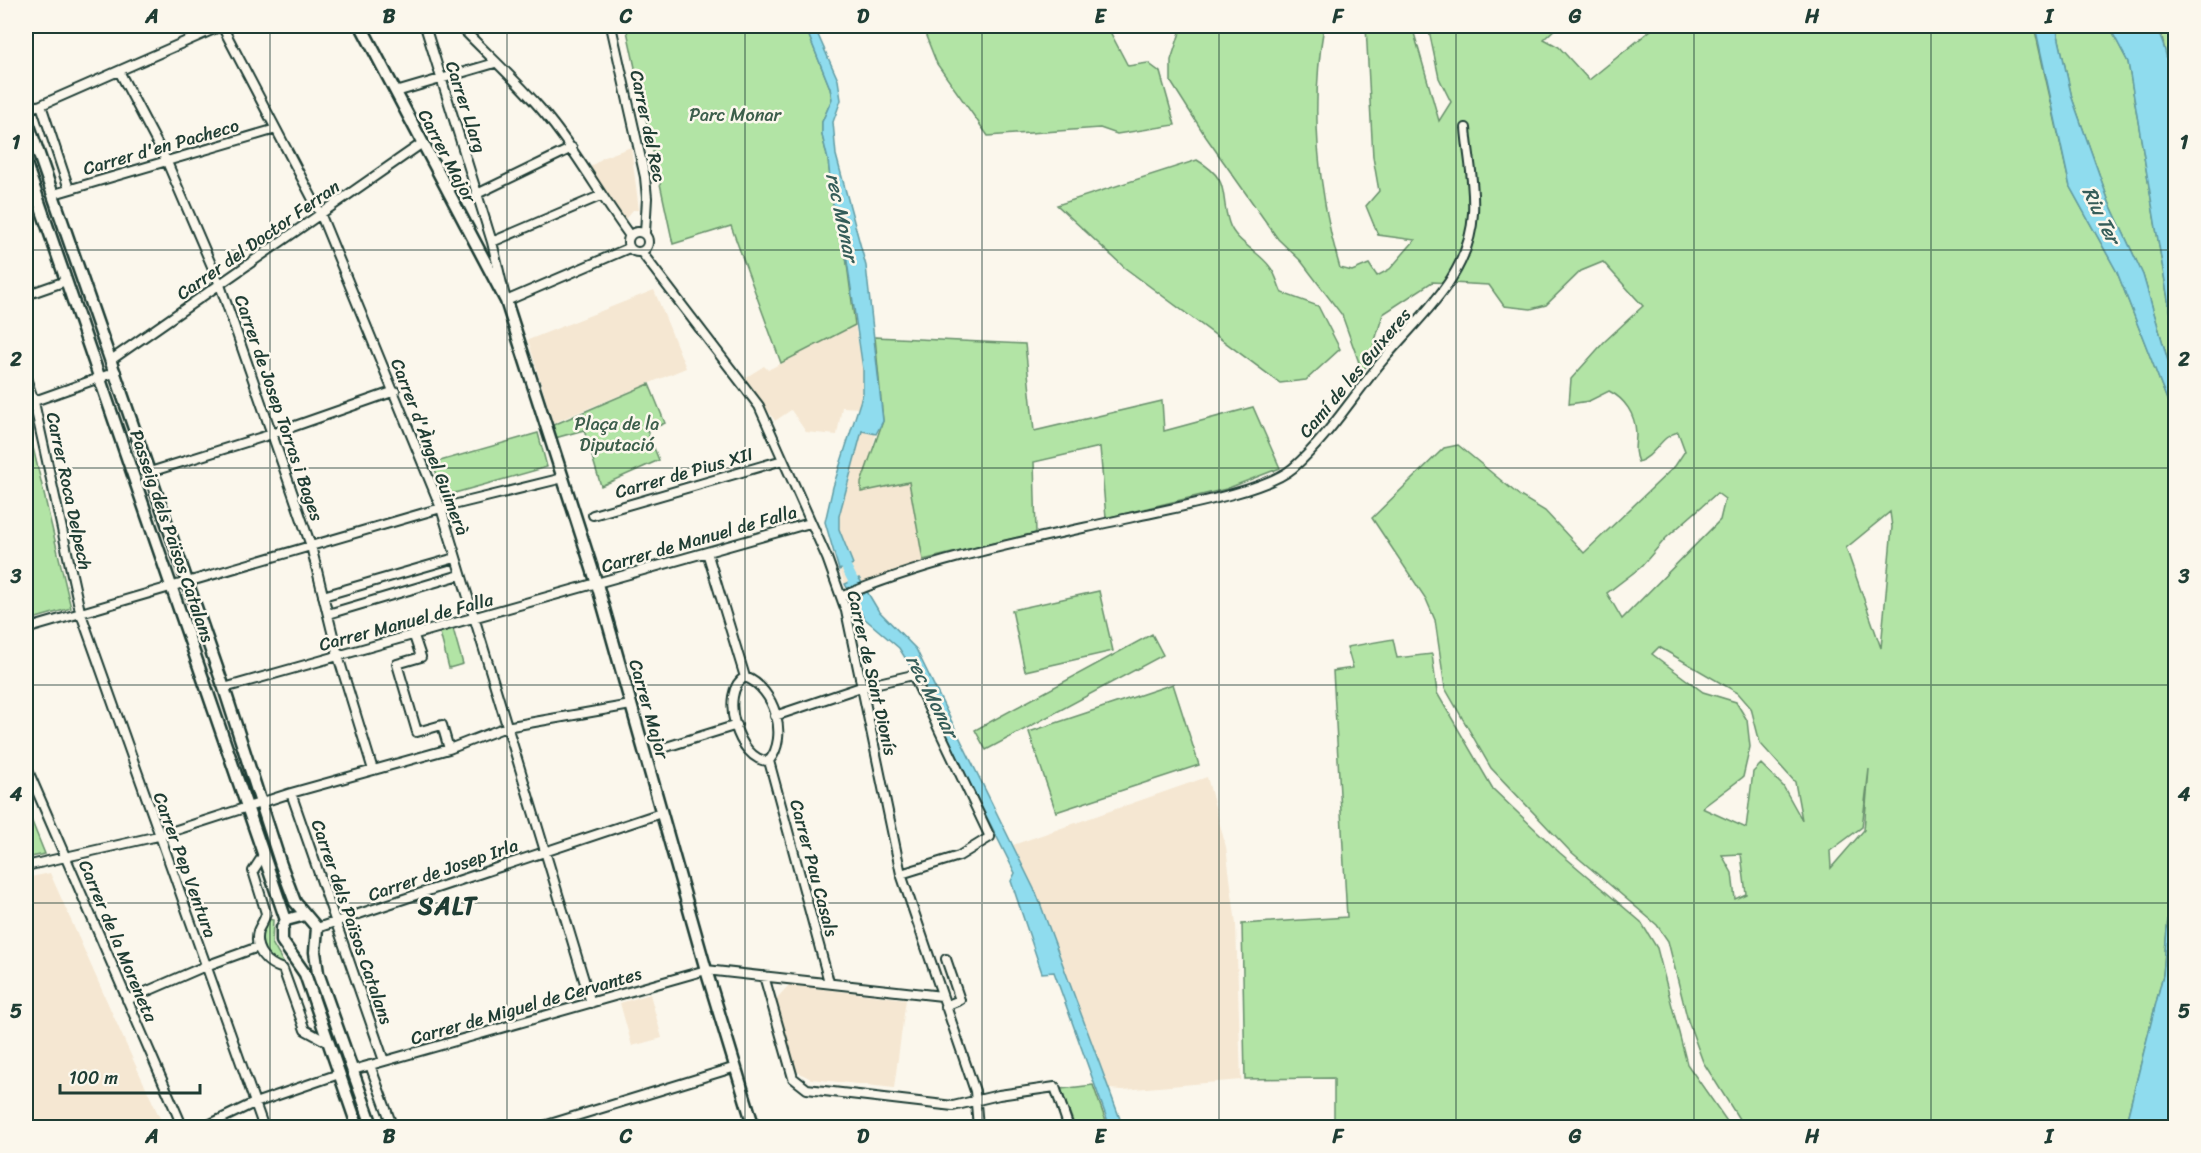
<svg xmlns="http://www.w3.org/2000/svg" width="2201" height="1153" viewBox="0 0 2201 1153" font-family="Sriracha,sans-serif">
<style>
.built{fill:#f5e7d2}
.green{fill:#b2e4a5;stroke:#68906c;stroke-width:1.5;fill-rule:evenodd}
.water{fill:#8fdcee;stroke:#629ca4;stroke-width:1.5}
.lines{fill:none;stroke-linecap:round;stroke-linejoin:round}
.canal{stroke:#8fdcee;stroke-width:10}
.street-casing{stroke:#1f3d34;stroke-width:12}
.secondary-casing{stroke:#1f3d34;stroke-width:15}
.street{stroke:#fbf7ec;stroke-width:8}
.secondary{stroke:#fbf7ec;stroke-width:10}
.grid{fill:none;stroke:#1f3d34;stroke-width:1.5;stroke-opacity:0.55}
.labels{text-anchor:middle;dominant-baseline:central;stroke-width:5;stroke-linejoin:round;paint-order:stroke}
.street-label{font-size:18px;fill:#1f3d34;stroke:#fbf7ec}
.park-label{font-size:18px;fill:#3c5e4b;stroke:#fbf7ec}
.water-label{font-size:20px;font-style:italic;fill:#355d59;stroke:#fbf7ec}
.district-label{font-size:24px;font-weight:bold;letter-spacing:1.5px;fill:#1f3d34;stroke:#fbf7ec}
.neatline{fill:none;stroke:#1f3d34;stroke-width:2}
.grid-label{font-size:20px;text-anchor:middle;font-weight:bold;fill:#1f3d34}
</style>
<rect width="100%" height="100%" fill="#fbf7ec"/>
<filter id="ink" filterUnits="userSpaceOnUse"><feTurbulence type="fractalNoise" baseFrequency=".0167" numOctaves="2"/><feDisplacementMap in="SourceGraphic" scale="12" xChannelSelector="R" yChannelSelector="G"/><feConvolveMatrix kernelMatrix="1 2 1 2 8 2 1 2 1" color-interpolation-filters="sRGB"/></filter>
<g filter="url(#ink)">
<!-- built -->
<path class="built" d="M631 147 639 210H633L626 218H621L589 168 604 157Z
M654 290 686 368 553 423 528 340Z
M855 325 863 369V393L860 408 842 407 837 435 806 432 791 410 775 421 756 393 753 394 745 378 764 366 768 370Z
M862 431 876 434 861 491 909 482 925 567 849 593 839 570 853 564 839 529V516Z
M1207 777 1226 847 1236 924 1241 1080 1123 1090 1108 1089 1037 895 1013 845Z
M50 873 125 1042 164 1127H26V878Z
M789 985 906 999 894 1088 811 1079 796 1071 776 999Z
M650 994 662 1038 632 1046 620 1003Z"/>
<!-- green -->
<path class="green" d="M626 26H805L830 88 832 99 822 122V135L828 160 833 204 843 234 855 325 781 363 731 226 673 244Z
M922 26H1107L1128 66 1148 63 1160 72 1175 125 1117 134 1100 128 988 136 937 64Z
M1182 26H1324C1310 106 1317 190 1340 268L1352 271 1369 264 1377 276 1390 269 1415 240 1378 235 1366 206 1379 191 1373 157 1366 26H1412L1439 121 1451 102 1439 78 1428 26H1558L1544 39 1559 47 1589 80 1652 29 1650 26H2034L2070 187 2117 272 2175 420V484L2171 555 2176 680 2175 839 2163 975 2125 1127H1744L1703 1062 1688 1021 1668 941 1657 925 1569 850 1491 768 1445 688 1435 620 1426 599 1372 518 1444 448 1458 445 1520 496 1545 511 1584 553 1675 466 1685 451 1678 432C1660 436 1656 456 1638 462 1633 450 1636 445 1636 433 1635 414 1625 399 1609 391L1589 401 1569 404 1571 379 1604 342 1643 306 1603 262 1581 271 1546 305 1531 309 1504 306 1489 285 1432 282 1383 314 1368 364 1362 371 1342 315 1301 261 1278 239 1206 137 1171 82V60ZM1717 493 1725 499 1720 520 1622 619 1607 593 1641 567 1666 538ZM1890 512 1892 527 1881 648 1846 548ZM1659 647 1738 693 1751 708 1760 743 1795 782 1802 820 1783 786 1761 764 1753 772 1746 828 1702 808 1743 777 1750 747 1747 720 1736 702 1703 692 1652 654ZM1869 769 1864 830 1831 868 1830 851 1862 827ZM1741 854 1746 894 1735 899 1732 873 1722 855Z
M2056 26H2109L2128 62 2169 305 2175 331V375L2170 368 2143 275 2109 202 2072 98Z
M2154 26H2175V108L2162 36Z
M1197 160C1232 181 1219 192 1229 223 1235 242 1260 252 1270 267 1276 274 1278 285 1282 293L1318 306 1340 349 1306 380 1280 383 1125 268 1057 205Z
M875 337 1025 344 1034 431 1162 401 1164 431 1253 407 1280 468 1226 489 1106 518 1100 447 1034 462 1036 533 923 560 909 482 861 492V483L883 421Z
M649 384 665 423 647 431 659 460 601 486 584 430 555 438 551 426Z
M26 418 71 608 26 621Z
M538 433 547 467 444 496 433 463Z
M1099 591 1113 651 1025 671 1012 610Z
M452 625 463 664 449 668 439 629Z
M1152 634 1163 655 986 750 975 730Z
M1393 639 1397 658 1432 654 1437 693 1493 789 1560 853 1641 922 1657 948 1687 1064 1731 1127H1334V1078L1245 1079 1242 924 1347 917 1333 671 1353 668 1347 647Z
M1173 684 1199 765 1056 812 1029 732Z
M26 807 45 854 26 858Z
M268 919 273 920 272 943 284 964 280 965 263 951 259 940Z
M1093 1085 1108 1127H1075L1061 1089Z"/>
<!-- water -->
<path class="water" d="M805 26H814L838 80 841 100 833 122 836 155 866 266 883 421 876 434 862 431 839 516V529L853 564 839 570 825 522 833 487 863 393V369L843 234 833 204 828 160 822 135V122L832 99 830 88Z
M2035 26H2056L2072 98 2109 202 2143 275 2170 368 2175 375V420L2117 272 2070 187Z
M2109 26H2154C2187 69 2176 269 2175 331L2169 305 2128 62Z
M2175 484H2176L2175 680 2171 555Z
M859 578 878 610 916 649 1037 895 1123 1127H1110L1054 972 1042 973 1011 881 1015 873 911 667 899 648 864 618 845 584Z
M2175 839V1125L2174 1127H2125L2163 975Z"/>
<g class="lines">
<!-- canal -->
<path class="canal" d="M840 555 859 592"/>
<defs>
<path id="street" d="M222 26 320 213 441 508 591 1003
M425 26 492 242 506 301 629 248
M460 26C486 53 515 79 540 108 574 147 599 194 630 236
M611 26 645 177 647 198 645 233
M119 71 167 162 220 285 311 546 338 656 373 770
M396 92 495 63
M41 105 69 189
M26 109 41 105 221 26
M54 194 276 129
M477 194 572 148
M628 242a10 10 0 1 1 20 0a10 10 0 1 1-20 0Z
M492 242 600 196
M642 253 759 406 827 558 846 611 901 874 975 1091 978 1128
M26 295 66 281
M111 360 421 144
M26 378 34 402 80 611 264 1128
M26 404 116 372
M150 472 272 434 395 391
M593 515 783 460
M707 552 745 677
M323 596 455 558
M841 597C934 557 1035 539 1133 517 1172 508 1265 492 1293 468 1328 437 1353 396 1383 360 1420 315 1470 277 1473 213 1475 185 1468 156 1466 128
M328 614 460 575
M26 629 441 508 563 478
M414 636 421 657 397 664 417 732 442 725 449 749
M745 677C775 688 789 737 769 761 738 762 718 692 745 677Z
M224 688 810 523
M775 716 861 687 913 675 990 837 959 856 901 874
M663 748 737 725
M769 761 829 982
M26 766 183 1128
M291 793 384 1061
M264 854 253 871 266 913C265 920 260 925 258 931 253 950 267 964 283 969L305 1030 329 1043
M26 866 158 836 291 793 449 749 506 727 631 705
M317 928 661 813
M764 976 793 1078 807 1089 953 1106 999 1095 1055 1087 1069 1128
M127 1000 203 967 258 947
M945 1006 960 1000 946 959
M370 1065 393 1128
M353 1070 706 970 942 996
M202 1128 252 1104 339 1074
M537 1128 736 1067"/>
<path id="secondary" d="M361 26 506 301 597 584 706 970 754 1128
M26 117 224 688 281 865 295 902 317 928 315 952 318 973 373 1128
M26 164 286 920
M305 915 286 920 282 928V941L305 974 358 1128"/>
</defs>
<!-- street casing -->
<use href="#street" class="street-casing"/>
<!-- secondary casing -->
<use href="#secondary" class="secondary-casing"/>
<!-- street -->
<use href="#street" class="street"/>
<!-- secondary -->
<use href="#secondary" class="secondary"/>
</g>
</g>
<!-- grid -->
<path class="grid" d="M270 26V1128M507 26V1128M745 26V1128M982 26V1128M1219 26V1128M1456 26V1128M1694 26V1128M1931 26V1128M26 250H2176M26 468H2176M26 685H2176M26 903H2176"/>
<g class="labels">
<!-- street labels -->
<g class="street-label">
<text transform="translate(466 107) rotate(72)">Carrer Llarg</text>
<text transform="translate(648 126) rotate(78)">Carrer del Rec</text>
<text transform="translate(161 147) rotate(-16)">Carrer d'en Pacheco</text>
<text transform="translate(447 156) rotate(62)">Carrer Major</text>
<text transform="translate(258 240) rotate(-35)">Carrer del Doctor Ferran</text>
<text transform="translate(1355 373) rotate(-50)">Camí de les Guixeres</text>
<text transform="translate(279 408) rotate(71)">Carrer de Josep Torras i Bages</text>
<text transform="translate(430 447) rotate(69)">Carrer d'Àngel Guimerà</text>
<text transform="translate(684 473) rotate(-16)">Carrer de Pius XII</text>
<text transform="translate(69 491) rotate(78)">Carrer Roca Delpech</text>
<text transform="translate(172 536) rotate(71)">Passeig dels Països Catalans</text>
<text transform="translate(699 539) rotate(-16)">Carrer de Manuel de Falla</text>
<text transform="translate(406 622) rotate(-15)">Carrer Manuel de Falla</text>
<text transform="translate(872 673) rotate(77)">Carrer de Sant Dionís</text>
<text transform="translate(649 709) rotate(74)">Carrer Major</text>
<text transform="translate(185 865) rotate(70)">Carrer Pep Ventura</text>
<text transform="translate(814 868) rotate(75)">Carrer Pau Casals</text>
<text transform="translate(443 870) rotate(-19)">Carrer de Josep Irla</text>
<text transform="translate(352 922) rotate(71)">Carrer dels Països Catalans</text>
<text transform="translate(118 941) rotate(67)">Carrer de la Moreneta</text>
<text transform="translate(526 1006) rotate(-16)">Carrer de Miguel de Cervantes</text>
</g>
<!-- park labels -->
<g class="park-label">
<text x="735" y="115">Parc Monar</text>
<text x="617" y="424">Plaça de la<tspan x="617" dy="21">Diputació</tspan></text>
</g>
<!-- water labels -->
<g class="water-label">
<text transform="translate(2101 215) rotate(64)">Riu Ter</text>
<text transform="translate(842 217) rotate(78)">rec Monar</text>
<text transform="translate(932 696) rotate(63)">rec Monar</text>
</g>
<!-- district labels -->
<g class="district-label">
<text x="448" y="906">SALT</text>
</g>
</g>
<!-- margin -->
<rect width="2201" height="1153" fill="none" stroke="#fbf7ec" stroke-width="66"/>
<!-- scale -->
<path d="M60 1084v9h140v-9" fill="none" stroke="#1f3d34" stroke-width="3"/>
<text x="69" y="1084" font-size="18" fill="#1f3d34" stroke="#fbf7ec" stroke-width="4.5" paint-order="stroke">100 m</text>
<rect x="33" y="33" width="2135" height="1087" class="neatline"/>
<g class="grid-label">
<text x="152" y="23">A</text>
<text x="389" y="23">B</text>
<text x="626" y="23">C</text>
<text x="863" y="23">D</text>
<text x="1100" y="23">E</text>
<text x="1338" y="23">F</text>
<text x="1575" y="23">G</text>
<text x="1812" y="23">H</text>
<text x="2049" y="23">I</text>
<text x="16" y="149">1</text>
<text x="2184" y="149">1</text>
<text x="16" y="366">2</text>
<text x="2184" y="366">2</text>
<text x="16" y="583">3</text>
<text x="2184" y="583">3</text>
<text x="16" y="801">4</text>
<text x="2184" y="801">4</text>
<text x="16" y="1018">5</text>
<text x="2184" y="1018">5</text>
<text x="152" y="1143">A</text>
<text x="389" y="1143">B</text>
<text x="626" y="1143">C</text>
<text x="863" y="1143">D</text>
<text x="1100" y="1143">E</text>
<text x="1338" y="1143">F</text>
<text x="1575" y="1143">G</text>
<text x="1812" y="1143">H</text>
<text x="2049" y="1143">I</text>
</g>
</svg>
